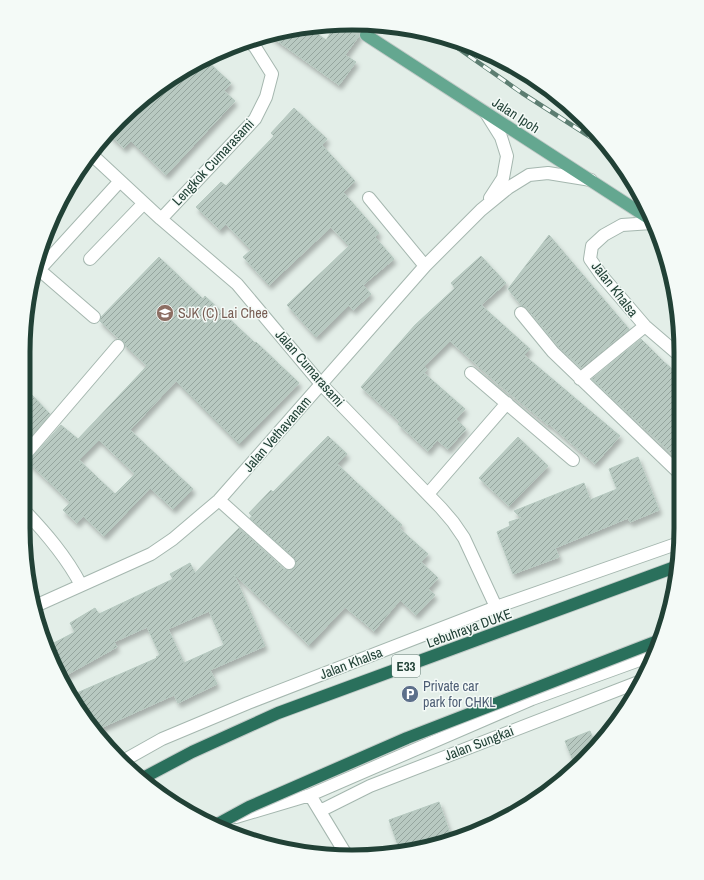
<svg xmlns="http://www.w3.org/2000/svg" width="704" height="880" viewBox="0 0 704 880" font-family="'Archivo Narrow',sans-serif">
<style>
.building{fill:url(#building-hatch);stroke:#b5c8bf;fill-rule:evenodd;filter:url(#shadow)}
.lines{fill:none;stroke-linecap:round;stroke-linejoin:round}
.major-tunnel{stroke:#bccbc4;stroke-width:12;stroke-dasharray:12 6;stroke-linecap:butt}
.minor-casing{stroke:#a5b7af;stroke-width:14}
.major-casing{stroke:#c1cac7;stroke-width:14}
.highway-casing{stroke:#c1cac7;stroke-width:14}
.minor{stroke:#fff;stroke-width:12}
.major{stroke:#64a790;stroke-width:12}
.highway{stroke:#2a705c;stroke-width:12}
.rail-casing{stroke:#5c7d71;stroke-width:4.5}
.rail{stroke:#f4faf7;stroke-width:3;stroke-dasharray:9;stroke-linecap:butt}
.highway-bridge-casing{stroke:#c1cac7;stroke-width:14;stroke-linecap:butt}
.highway-bridge{stroke:#2a705c;stroke-width:12}
.labels{text-anchor:middle;dominant-baseline:central;stroke-width:3;stroke-linejoin:round;paint-order:stroke}
.shield{fill:#f4faf7;stroke:#607870;stroke-width:1}
.shield-label{font-size:13px;font-weight:bold;fill:#214136}
.street-label{font-size:14px;fill:#214136;stroke:#f4faf7}
.education-label{font-size:14px;fill:#785e54;stroke:#f4faf7;text-anchor:start}
.service-label{font-size:14px;fill:#4e5e75;stroke:#f4faf7;text-anchor:start}
.rim{fill:none;stroke:#214136;stroke-width:5}
</style>
<defs>
<pattern id="building-hatch" width="6" height="6" patternUnits="userSpaceOnUse"><rect width="6" height="6" fill="#b8c9c1"/><path d="M-1 1l2-2M0 6l6-6M5 7l2-2" fill="none" stroke="#95a59e"/></pattern>
<filter id="shadow"><feDropShadow dx="2.5" dy="4.5" stdDeviation="2" flood-color="#0004"/></filter>
</defs>
<rect width="100%" height="100%" fill="#e3eee8"/>
<!-- building -->
<path class="building" d="M367 24 360 31 359 36 345 55 356 62 339 85 269 35 306 26 326 40 336 25Z
M205 59 231 83 224 91 235 101 166 175 131 141 124 148 108 133 188 67Z
M294 108 327 139 322 145 355 181 343 192 379 233 375 237 394 259 363 285 371 294 353 310 349 305 316 337 287 305 349 246 331 227 269 285 243 257 251 250 226 224 220 230 196 207 221 182 226 186 274 136 271 133Z
M549 235 629 329 581 368 559 347 527 308 522 306 508 289Z
M481 256 506 283 481 305 530 349 524 355 620 436 595 464 549 424 548 425 498 384 450 341 424 366 427 369 424 373 465 409 456 419 466 429 448 449 437 440 428 451 398 424 400 422 361 387 415 325 455 288 451 283Z
M159 257 203 299 205 296 255 343 256 342 299 383 239 444 176 381 130 430 193 489 173 509 150 488 104 536 83 516 77 523 63 510 70 503 68 500 28 462 61 425 78 439 147 366 125 345 123 341 119 339 100 321 101 317ZM99 440 135 474 115 494 79 460Z
M641 339 663 361 679 375 678 460 592 379Z
M31 394 50 414 23 445V401Z
M328 436 347 454 337 464 402 525 399 528 428 554 421 562 438 578 428 589 435 595 416 615 400 600 374 631 345 607 309 645 234 574 265 646 210 670 217 684 178 703 174 695 96 730 70 696 157 658 156 657 160 655 147 627 114 642 117 647 61 678 48 646 75 632 70 623 95 608 99 614 173 579 170 574 190 563 195 573 239 528 284 569 288 570 294 568 296 564 294 558 250 518 252 516 249 513 271 490 273 492ZM209 611 224 645 184 663 168 629Z
M518 437 548 466 509 506 479 478Z
M638 457 659 510 630 522 628 518 555 548 559 557 513 574 497 532 510 526 509 522 521 518 514 511 584 483 590 500 617 489 609 469Z
M590 731 596 746 576 768 565 741Z
M439 802 452 839 437 846 400 851 389 820Z"/>
<g class="lines">
<!-- major-tunnel -->
<path class="major-tunnel" d="M351 24 366 35"/>
<defs>
<path id="minor" d="M486 113 501 137 507 156 503 178 490 198
M91 154 161 219 237 284 321 384 441 508 453 522 464 538 496 607
M369 198 425 266
M161 219 255 119 266 97 272 74 255 47 247 40
M652 223 622 225 604 235 592 246 590 259 602 276 645 326 680 356
M90 259 144 203
M36 267 94 317
M39 270 120 181
M521 313 553 352 677 471
M471 373 573 460
M580 379 645 326
M23 457 118 346
M428 494 507 403
M219 500 289 563
M23 509C45 532 66 556 81 585
M33 607 151 554 173 539 219 500 425 266 481 210 508 188 529 175 548 173 591 180
M121 762 162 739 248 703 496 607 676 544
M310 795 347 856
M320 811 370 786 641 681
M236 817 310 795 532 699 656 654"/>
<path id="major" d="M366 35 650 219"/>
<path id="highway" d="M143 778 192 752 278 713 675 567"/>
</defs>
<!-- minor casing -->
<use href="#minor" class="minor-casing"/>
<!-- major casing -->
<use href="#major" class="major-casing"/>
<!-- highway casing -->
<use href="#highway" class="highway-casing"/>
<!-- minor -->
<use href="#minor" class="minor"/>
<!-- major -->
<use href="#major" class="major"/>
<!-- highway -->
<use href="#highway" class="highway"/>
<defs>
<path id="rail" d="M439 35 522 93 609 149"/>
</defs>
<!-- rail casing -->
<use href="#rail" class="rail-casing"/>
<!-- rail -->
<use href="#rail" class="rail"/>
<defs>
<path id="highway-bridge" d="M216 825 249 807 407 738 660 640"/>
</defs>
<!-- highway-bridge casing -->
<use href="#highway-bridge" class="highway-bridge-casing"/>
<!-- highway-bridge -->
<use href="#highway-bridge" class="highway-bridge"/>
</g>
<!-- icons -->
<defs>
<symbol id="school-disc" viewBox="-11 -11 22 22"><circle r="9.5" fill="#8d6e63" stroke="#f4faf7"/><path d="M0-5L7-2L0 1L-7-2ZM-4 1L0 2.5L4 1V4Q0 6-4 4Z" fill="#fff"/></symbol>
<symbol id="parking-disc" viewBox="-11 -11 22 22"><circle r="9.5" fill="#5c6f8a" stroke="#f4faf7"/><path d="M-3.5-5.5H1a3.5 3.5 0 0 1 0 7H-1V5.5H-3.5ZM-1-3.4V-.6H.8a1.4 1.4 0 0 0 0-2.8Z" fill="#fff"/></symbol>
</defs>
<g fill-rule="evenodd">
<use href="#school-disc" x="155" y="303" width="20" height="20"/>
<use href="#parking-disc" x="400" y="684" width="20" height="20"/>
</g>
<g class="labels">
<!-- shield labels -->
<rect class="shield" x="392" y="655" width="28" height="22" rx="3"/>
<g class="shield-label">
<text x="406" y="666">E33</text>
</g>
<!-- street labels -->
<g class="street-label">
<text transform="translate(516 115) rotate(33)">Jalan Ipoh</text>
<text transform="translate(213 162) rotate(-47)">Lengkok Cumarasami</text>
<text transform="translate(615 289) rotate(52)">Jalan Khalsa</text>
<text transform="translate(310 368) rotate(49)">Jalan Cumarasami</text>
<text transform="translate(277 434) rotate(-49)">Jalan Vethavanam</text>
<text transform="translate(469 628) rotate(-20)">Lebuhraya DUKE</text>
<text transform="translate(351 663) rotate(-21)">Jalan Khalsa</text>
<text transform="translate(479 743) rotate(-21)">Jalan Sungkai</text>
</g>
<!-- education labels -->
<g class="education-label">
<text x="178" y="313">SJK (C) Lai Chee</text>
</g>
<!-- service labels -->
<g class="service-label">
<text x="423" y="686">Private car<tspan x="423" dy="16">park for CHKL</tspan></text>
</g>
</g>
<!-- crop -->
<path d="M0 0H704V880H0ZM352 30H352A322 322 0 0 1 674 352V528A322 322 0 0 1 352 850H352A322 322 0 0 1 30 528V352A322 322 0 0 1 352 30Z" fill="#f4faf7" fill-rule="evenodd"/>
<path class="rim" d="M352 30H352A322 322 0 0 1 674 352V528A322 322 0 0 1 352 850H352A322 322 0 0 1 30 528V352A322 322 0 0 1 352 30Z"/>
</svg>
